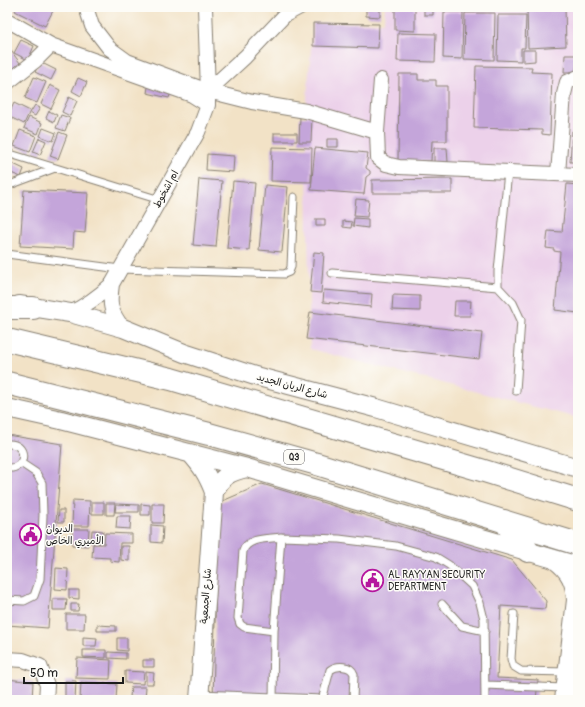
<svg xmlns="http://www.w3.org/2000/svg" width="585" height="707" viewBox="0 0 585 707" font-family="Pangolin,'Playpen Sans Arabic',sans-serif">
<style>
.built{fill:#ecd1ea}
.building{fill:#c4a5da}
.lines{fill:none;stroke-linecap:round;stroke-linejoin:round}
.service-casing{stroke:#877f71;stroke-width:9}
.minor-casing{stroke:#877f71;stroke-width:16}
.tertiary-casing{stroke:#877f71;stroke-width:20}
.trunk-casing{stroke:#877f71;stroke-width:24}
.service{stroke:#fff;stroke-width:7}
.minor{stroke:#fff;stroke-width:14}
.tertiary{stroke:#fff;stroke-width:18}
.trunk{stroke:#fff;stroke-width:22}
.labels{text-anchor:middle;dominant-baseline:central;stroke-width:3;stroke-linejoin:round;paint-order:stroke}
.shield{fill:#fdfcf7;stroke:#605f5e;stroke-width:1}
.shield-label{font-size:9px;font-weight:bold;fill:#1c1c1c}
.street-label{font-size:10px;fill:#1c1c1c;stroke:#fdfcf7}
.poi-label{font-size:10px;fill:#1c1c1c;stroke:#fdfcf7;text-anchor:start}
</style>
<rect width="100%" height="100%" fill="#fdfcf7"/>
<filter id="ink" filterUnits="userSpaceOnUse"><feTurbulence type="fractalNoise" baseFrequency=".025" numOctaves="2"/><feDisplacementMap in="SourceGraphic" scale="8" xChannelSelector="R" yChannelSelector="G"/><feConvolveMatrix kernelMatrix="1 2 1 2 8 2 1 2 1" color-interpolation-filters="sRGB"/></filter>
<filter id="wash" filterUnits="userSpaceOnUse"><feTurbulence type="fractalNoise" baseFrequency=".012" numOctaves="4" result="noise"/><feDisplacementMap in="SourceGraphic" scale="16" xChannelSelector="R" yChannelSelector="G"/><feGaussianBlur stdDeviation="0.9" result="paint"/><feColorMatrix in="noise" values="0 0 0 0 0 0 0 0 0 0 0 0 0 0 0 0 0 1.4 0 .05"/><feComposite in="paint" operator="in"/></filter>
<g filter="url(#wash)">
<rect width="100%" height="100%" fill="#f2e2c6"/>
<!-- built -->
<path class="built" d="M385 7H578V418L310 349 306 111 313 23 384 22Z"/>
<g id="blocks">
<!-- building -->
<path class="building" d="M17 7H55L45 26 15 11Z
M366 7H380V17L366 16Z
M395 7 415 8V31L395 30Z
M495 7H519V9L495 10Z
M525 7H565L566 46 528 48 527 9H525Z
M424 8H433V15H424Z
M444 12H463L462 59 443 58Z
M465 13H495L494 60 464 59Z
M498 15H526L525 48H521V61L497 60Z
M313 23 379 24 378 48 313 46Z
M398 33 436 34 435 62 397 61Z
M21 40 34 46 28 60 14 53Z
M9 48 20 63 7 74V50Z
M523 50H535V61L523 62Z
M565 55H577L576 72H564Z
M40 62 56 70 51 80 35 72Z
M476 66 532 67 531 72 552 73 550 135 542 134V130L474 128Z
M399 74H418V80H436V86H447V141H432L431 161H398Z
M34 77 46 82 37 103 25 98Z
M78 78 87 82 81 96 72 91Z
M50 85 60 90 51 109 41 104Z
M148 87 171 92 169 98 147 93Z
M69 97 77 101 70 116 62 112Z
M14 103 30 111 24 124 8 116Z
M35 105 40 108 35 116 30 113Z
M49 111 57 115 54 122 46 118Z
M61 115 70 118 65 131 56 128Z
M29 117 42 123 38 134 24 128Z
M300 117H312L311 142H299Z
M43 128 56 133 53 141 40 136Z
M20 130 36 136 30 152 14 146Z
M572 131H578V162H570Z
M59 132 67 135 58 159 50 156Z
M274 133H297V141H274Z
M39 138 46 141 40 155 33 152Z
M327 139H338V147H327Z
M272 147 312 148 311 182 271 181Z
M315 148 368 153 366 168 370 171V174L366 177 364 194 311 190Z
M434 148H447L448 162H434Z
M207 154 234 156 233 172 206 170Z
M7 161 24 169 21 177 11 173 9 178H7Z
M199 179 222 181 216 247 193 245Z
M452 179V193H372V180Z
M233 181 255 183 249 250 227 248Z
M567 184 578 185V313L555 310 560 252 554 251V249L546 248 548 231 562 232Z
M265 185 288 187 282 252 259 250Z
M24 190 88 193 85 233 74 232 73 249 20 246Z
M356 199 369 200 367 217 354 216Z
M354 218 368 219V228L353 226Z
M316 219H325V226H316Z
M343 221 352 222 351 228 343 227Z
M314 252 324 253 321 293 310 292Z
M324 290 372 294 371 307 323 302Z
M393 295 420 296V311L392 310Z
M455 301H471L470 316H454Z
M310 312 482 333 479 359 306 339Z
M7 435 62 444 48 628 7 625Z
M262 484 512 560 546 601 545 609 501 606 497 678 538 680 536 700H213L218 503Z
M73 500 90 501 89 526H72Z
M92 502H104V514H92Z
M106 503H115L114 515H106Z
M116 504 139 505V512H115Z
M141 504 150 505V515H141Z
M152 504H164L163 523H152Z
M59 510H64V522H58Z
M117 516H131L130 529 116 528Z
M151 525 163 526 162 543 151 542Z
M72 529H89L88 546 72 545Z
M92 530 103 531 102 543H91Z
M105 533 132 534V543H120L119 562 110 561V558L92 557 93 544H104Z
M121 546H129V561L121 560Z
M56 568 68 569 67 590 55 589Z
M69 590H79V599L69 598Z
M53 599H67L66 610H53Z
M71 604H79L78 611H71Z
M66 614H85L84 629H66Z
M97 625 116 626V631H97Z
M83 637 97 638 96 646H83Z
M117 638H127V651L117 650Z
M83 650H106V658L83 657Z
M108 652 126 653V659L108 658Z
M77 658 111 660 110 679 76 678Z
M143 660H154V667H143Z
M125 671 144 672 143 684 125 683Z
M146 672 154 673 153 684H146Z
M7 679 33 682 32 700H7Z
M65 681H76L75 700H65Z
M81 682 117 684 116 700H80Z
M131 687H146L145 698 130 697Z"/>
</g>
</g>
<g filter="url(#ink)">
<use href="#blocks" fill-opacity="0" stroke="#877f71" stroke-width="1"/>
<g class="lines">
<defs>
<path id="service" d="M7 153 160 200
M508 172 498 271V287L513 303 521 320 516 391
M7 186 55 168
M7 254 120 269 284 274 289 272 291 267 294 197
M332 273 498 287
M7 444C28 442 28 470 7 468
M7 600 24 601 34 596 40 579 43 515 42 483 36 473 21 463
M442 604 462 626 485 631
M514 614 511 659 513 666 521 671 567 672
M274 631 244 627 240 624 238 618 243 551C248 537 268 539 281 537
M485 685 565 688
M200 694 322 699
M273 700 274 631 281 537 339 539 396 546 436 557 449 565 472 586 480 603 484 619 485 700
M322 700 330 670C337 665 351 665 354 674L353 700"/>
<path id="minor" d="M86 7 92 26 109 48 127 61 208 91 252 102 306 111 377 132
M7 20 51 45 192 95 208 105
M381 80 377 132 378 158 386 164 399 167 578 175
M7 83 35 61 51 45
M208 91 245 57 285 15 300 7
M558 174 564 94 567 82 578 77
M112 284C109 305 110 311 123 328
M70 313C86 306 99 296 112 284L198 132 208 105V91L205 7
M7 659 23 660 40 666 47 685 46 700"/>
<path id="tertiary" d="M19 305 70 313 123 328 184 353 255 376 376 408 578 468
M7 408 61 420 247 468 441 526 578 566
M190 453C202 466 208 476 214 492
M555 560C570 571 575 582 576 600L564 700
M199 700 214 492C222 476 229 472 247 468"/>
<path id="trunk" d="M7 308H33
M7 340 171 379 481 470 578 500
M7 383 209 434 317 464 578 544
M504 521 528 551"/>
</defs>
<!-- service casing -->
<use href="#service" class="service-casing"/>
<!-- minor casing -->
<use href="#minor" class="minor-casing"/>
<!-- tertiary casing -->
<use href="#tertiary" class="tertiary-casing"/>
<!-- trunk casing -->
<use href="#trunk" class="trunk-casing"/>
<!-- service -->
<use href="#service" class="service"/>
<!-- minor -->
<use href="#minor" class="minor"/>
<!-- tertiary -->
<use href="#tertiary" class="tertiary"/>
<!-- trunk -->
<use href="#trunk" class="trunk"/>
</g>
</g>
<!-- icons -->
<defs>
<symbol id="civic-ring" viewBox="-11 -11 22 22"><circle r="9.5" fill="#fdfcf7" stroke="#b5179e" stroke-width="1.5"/><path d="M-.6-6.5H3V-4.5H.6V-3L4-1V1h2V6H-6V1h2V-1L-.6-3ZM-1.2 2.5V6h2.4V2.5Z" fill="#b5179e"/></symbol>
</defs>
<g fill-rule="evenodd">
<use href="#civic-ring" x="18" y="522" width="25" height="25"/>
<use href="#civic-ring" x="360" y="568" width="25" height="25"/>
</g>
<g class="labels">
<!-- shield labels -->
<rect class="shield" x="284" y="450" width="20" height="14" rx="3"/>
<g class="shield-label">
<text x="294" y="457">Q3</text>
</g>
<!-- street labels -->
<g class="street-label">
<text transform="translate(166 189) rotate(-61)">ام اشخوط</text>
<text transform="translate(292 386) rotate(15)">شارع الريان الجديد</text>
<text transform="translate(206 596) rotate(-86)">شارع الجمعية</text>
</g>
<!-- poi labels -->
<g class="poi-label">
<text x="46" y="529">الديوان<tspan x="46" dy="12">الأميري الخاص</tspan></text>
<text x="388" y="575">AL RAYYAN SECURITY<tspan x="388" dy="12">DEPARTMENT</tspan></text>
</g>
</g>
<!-- margin -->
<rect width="585" height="707" fill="none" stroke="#fdfcf7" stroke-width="24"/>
<!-- scale -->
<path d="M24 677v6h99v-6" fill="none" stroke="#1c1c1c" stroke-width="2"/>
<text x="30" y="677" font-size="12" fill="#1c1c1c" stroke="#fdfcf7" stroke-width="3" paint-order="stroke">50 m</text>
</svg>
